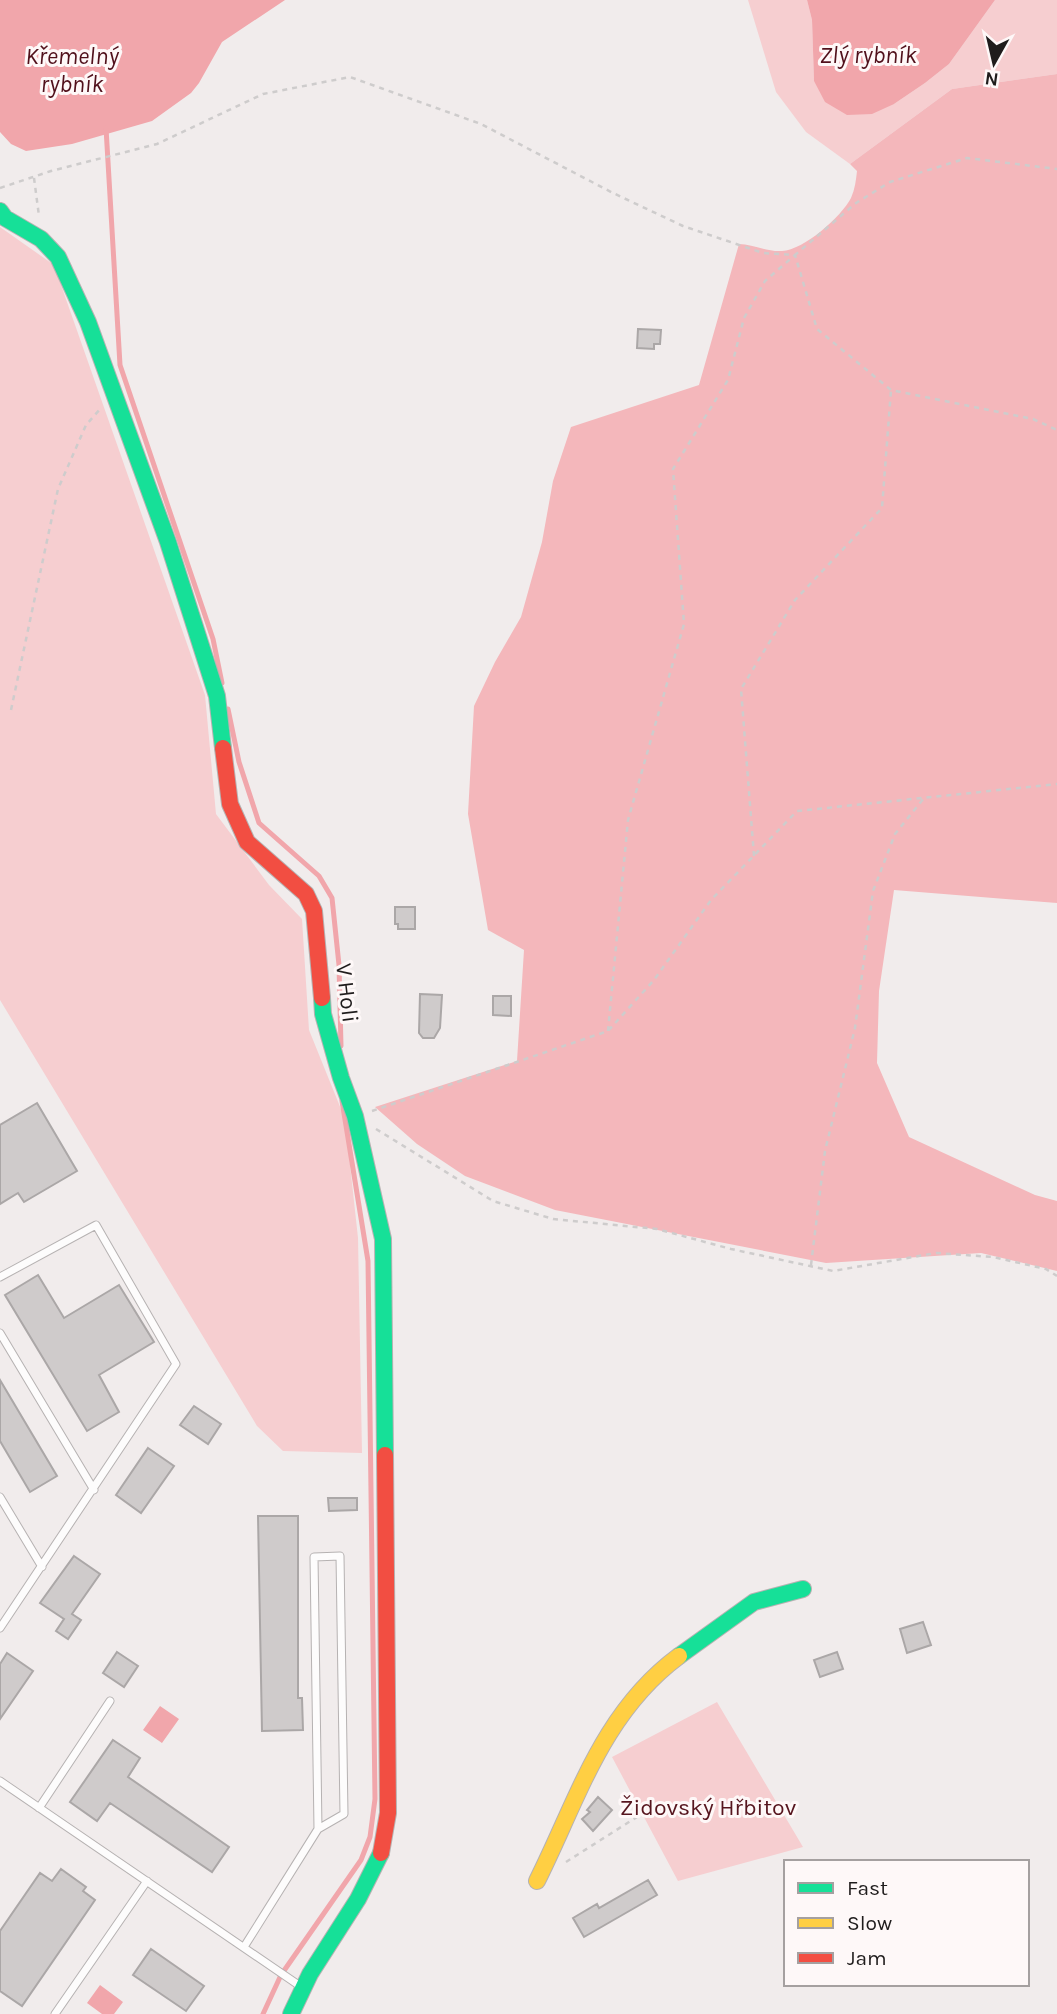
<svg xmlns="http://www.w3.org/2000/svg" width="1057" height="2014" viewBox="0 0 1057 2014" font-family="Karla,sans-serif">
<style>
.green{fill:#f6ced0}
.forest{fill:#f4b7bb}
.water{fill:#f1a6ab}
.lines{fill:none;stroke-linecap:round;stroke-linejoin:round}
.stream{stroke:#f1a6ab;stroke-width:5}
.building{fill:#cfcbcb;stroke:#aba7a7;stroke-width:2}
.lane-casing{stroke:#b6b2b2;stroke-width:9}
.fast-casing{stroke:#b6b2b2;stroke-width:18}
.slow-casing{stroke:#b6b2b2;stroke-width:18}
.jam-casing{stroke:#b6b2b2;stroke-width:18}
.path{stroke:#cecccc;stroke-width:2.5;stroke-dasharray:5 5;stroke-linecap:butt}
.lane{stroke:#fdfcfc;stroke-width:7}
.fast{stroke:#16e098;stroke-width:16}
.slow{stroke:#ffcf43;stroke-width:16}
.jam{stroke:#f24e42;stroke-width:16}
.labels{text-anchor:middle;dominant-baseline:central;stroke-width:6;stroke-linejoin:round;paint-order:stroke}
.street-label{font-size:23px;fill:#1f1c1c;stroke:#fef8f8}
.park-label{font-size:23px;fill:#56151e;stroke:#fef8f8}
.water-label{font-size:24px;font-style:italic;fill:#51101b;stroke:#fef8f8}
</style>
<rect width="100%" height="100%" fill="#f1ecec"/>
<!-- green -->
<path class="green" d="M748 0H807L812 20 814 81 894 104 925 83 949 64 995 0H1057V74L952 89 850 164 806 132 776 92Z
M0 227 54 265 205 695 216 814 269 885 302 919 309 1030 345 1119 358 1238 362 1453 283 1451 257 1426 0 1000Z
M717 1702 803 1847 678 1881 612 1757Z"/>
<!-- forest -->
<path class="forest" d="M1057 74V903L894 890 879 991 877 1063 909 1137 1035 1195 1057 1201V1271L981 1253 826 1263 555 1210 465 1176 417 1144 375 1107 517 1061 524 950 488 930 468 814 474 706 495 662 521 617 542 542 553 481 571 427 699 385 739 244C752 244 767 252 782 251 804 250 841 217 851 198 855 189 856 180 857 171L850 164 952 89Z"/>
<!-- water -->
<path class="water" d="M0 0H285L222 42 199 83 191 93 152 121 72 144 26 151 11 144 0 132Z
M807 0H995L949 64 925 83 894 104 872 114 847 115 825 102 814 81 812 20Z
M160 1706 179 1719 162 1743 143 1730Z
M100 1985 123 2002 114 2014H102L87 2003Z"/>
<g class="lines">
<!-- stream -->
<path class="stream" d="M106 128 120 365 213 639 222 683
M228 709 239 762 259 823 319 876 332 898 339 965 341 1046
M263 2014 281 1975 361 1860 370 1837 375 1799 368 1261 342 1101"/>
</g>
<!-- building -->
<path class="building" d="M638 329 661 330 660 344H654V349L637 348Z
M395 907H415V929H398V924H395Z
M420 994 442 995 440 1028 434 1038H423L419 1033Z
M493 996H511V1016L493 1015Z
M37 1103 77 1171 24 1202 18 1193 0 1204V1125Z
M38 1275 64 1318 119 1285 154 1342 99 1375 119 1412 87 1431 5 1295Z
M0 1380 57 1476 30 1492 0 1441Z
M194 1406 221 1424 208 1444 180 1425Z
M148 1448 174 1466 141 1513 116 1495Z
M328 1498H357V1510L329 1511Z
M258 1516H298V1698H302L303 1730 262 1731Z
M74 1556 100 1574 72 1614 81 1620 68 1639 56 1631 64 1619 40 1603Z
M923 1622 931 1645 907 1653 900 1629Z
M117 1652 138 1666 124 1687 103 1673Z
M837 1652 843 1669 820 1677 814 1660Z
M7 1653 33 1671 0 1719V1664Z
M113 1740 140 1758 128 1777 229 1847 212 1872 110 1803 97 1821 70 1802Z
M598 1797 612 1810 593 1831 582 1819 590 1812 587 1810Z
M61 1869 86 1887 83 1891 95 1900 22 2006 0 1991V1931L40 1873 52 1881Z
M648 1880 657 1895 584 1937 573 1918 597 1904 599 1908Z
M151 1949 204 1986 186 2011 133 1975Z"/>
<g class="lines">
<defs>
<path id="lane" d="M0 1277 96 1225 176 1364 0 1628
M0 1333 94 1490
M0 1497 42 1567
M0 1781 300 1986
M39 1808 110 1701
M244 1947 318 1829 314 1557 340 1556 344 1814 318 1829
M55 2014 147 1881"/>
<path id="fast" d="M0 211 5 218 41 239 58 257 88 322 168 542 217 696 223 748
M322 998 323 1014 341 1078 355 1116 383 1239 385 1455
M679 1656 754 1602 803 1589
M291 2014 310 1974 358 1899 381 1853"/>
<path id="slow" d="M537 1881C578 1799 602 1713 679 1656"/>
<path id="jam" d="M223 748 230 804 247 842 306 894 314 911 322 998
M381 1853 388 1813 385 1455"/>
</defs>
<!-- lane casing -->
<use href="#lane" class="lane-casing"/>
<!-- fast casing -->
<use href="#fast" class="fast-casing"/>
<!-- slow casing -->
<use href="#slow" class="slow-casing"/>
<!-- jam casing -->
<use href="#jam" class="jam-casing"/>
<!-- path -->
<path class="path" d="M34 178 39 216
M0 188 51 171 157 144 263 94 350 77 481 124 613 193 683 226 763 253 795 255 856 203 890 182 967 158 1057 169
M11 710 58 489 86 425 101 408
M754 856 741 689 795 600 882 508 891 390
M608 1031 628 820 684 624 673 469 728 380 744 318 765 281 795 255 817 329 891 390 1033 419 1057 430
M372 1111 608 1031 654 980 711 900 797 811 1057 784
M376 1129 493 1201 553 1219 657 1229 731 1249 833 1271 936 1253 993 1257 1046 1269 1057 1276
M811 1265 825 1151 855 1028 873 891 895 834 924 798
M566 1862 640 1815"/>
<!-- lane -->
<use href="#lane" class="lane"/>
<!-- fast -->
<use href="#fast" class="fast"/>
<!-- slow -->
<use href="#slow" class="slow"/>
<!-- jam -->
<use href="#jam" class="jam"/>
</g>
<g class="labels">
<!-- street labels -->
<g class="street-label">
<text transform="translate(347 993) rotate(83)">V Holi</text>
</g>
<!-- park labels -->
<g class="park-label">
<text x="708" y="1807">Židovský Hřbitov</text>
</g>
<!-- water labels -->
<g class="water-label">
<text x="868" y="55">Zlý rybník</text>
<text x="72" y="56">Křemelný<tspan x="72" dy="28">rybník</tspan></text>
</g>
</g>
<!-- legend -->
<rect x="784" y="1860" width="245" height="126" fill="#fef8f8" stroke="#a5a0a0" stroke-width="2"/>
<rect x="798" y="1883" width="35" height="10" fill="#16e098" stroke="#a5a0a0" stroke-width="2"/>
<text x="847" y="1895" font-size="21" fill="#1f1c1c">Fast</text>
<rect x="798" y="1918" width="35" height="10" fill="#ffcf43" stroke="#a5a0a0" stroke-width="2"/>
<text x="847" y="1930" font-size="21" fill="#1f1c1c">Slow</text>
<rect x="798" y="1953" width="35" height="10" fill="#f24e42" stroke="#a5a0a0" stroke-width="2"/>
<text x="847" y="1965" font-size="21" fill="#1f1c1c">Jam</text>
<!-- north arrow -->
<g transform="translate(994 63) rotate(188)" stroke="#fef8f8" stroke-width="5" paint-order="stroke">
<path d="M0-5L12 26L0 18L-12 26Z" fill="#1f1c1c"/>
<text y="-10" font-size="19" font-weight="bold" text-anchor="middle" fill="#1f1c1c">N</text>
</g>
</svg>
